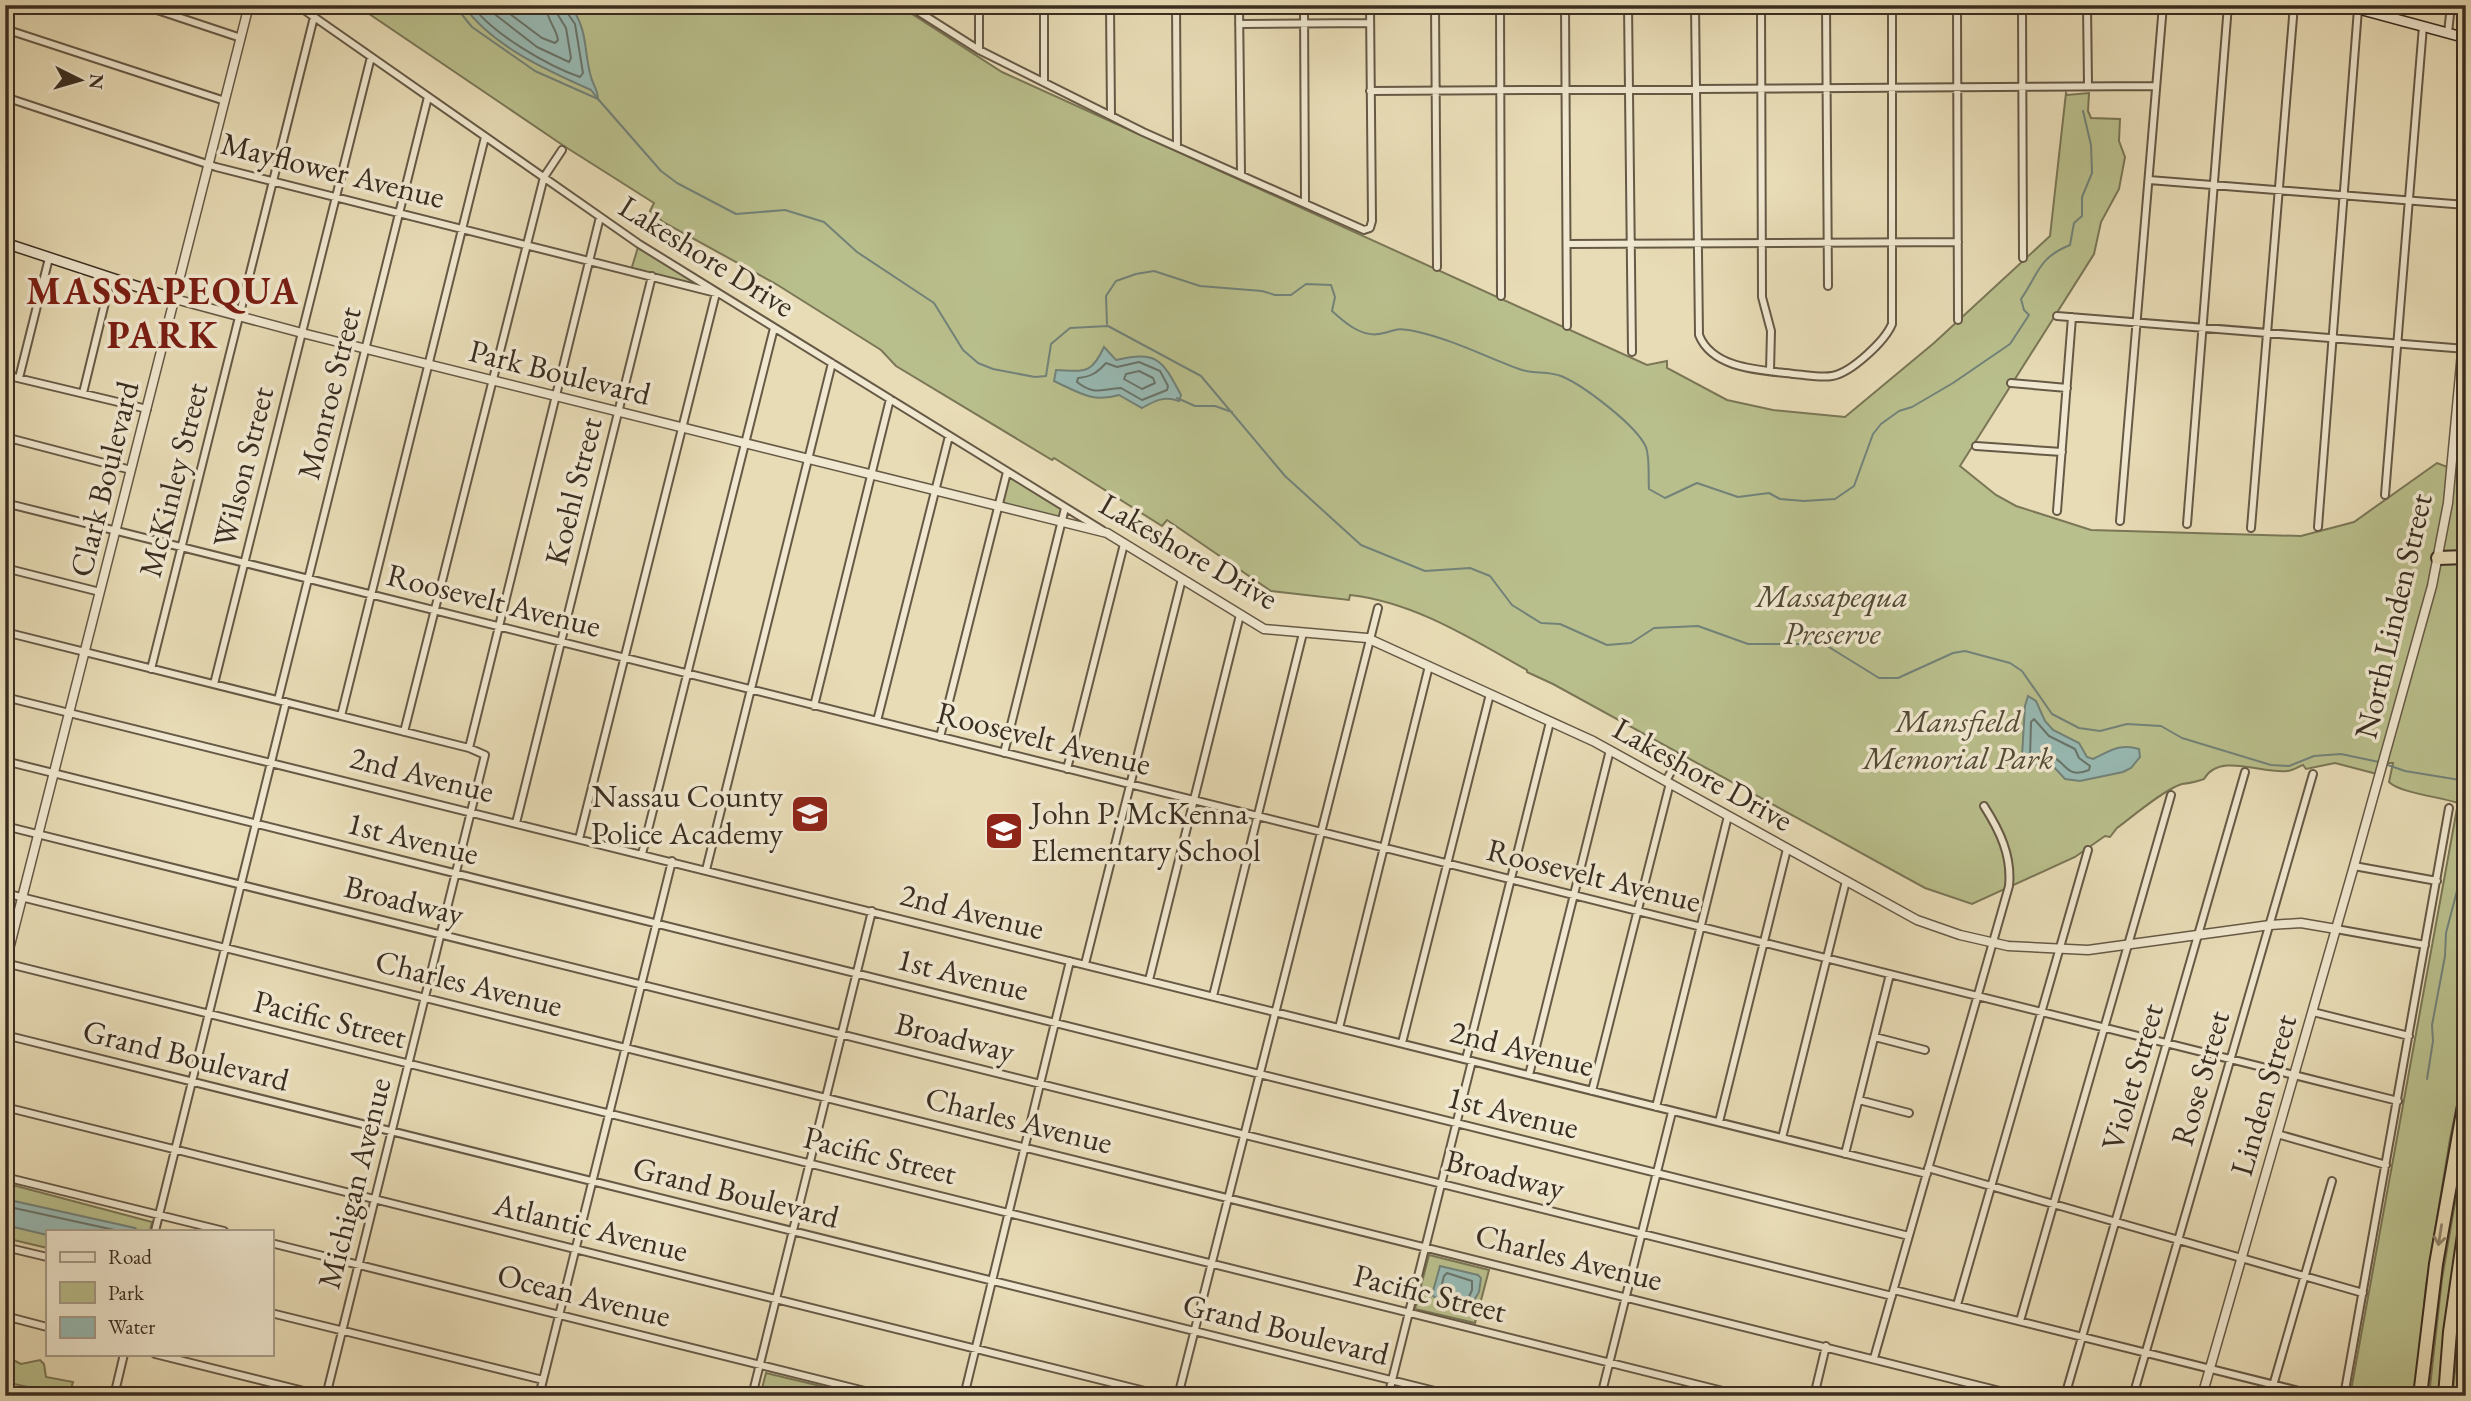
<svg xmlns="http://www.w3.org/2000/svg" width="2471" height="1401" viewBox="0 0 2471 1401" font-family="'EB Garamond',serif">
<style>
.green{fill:#b9bf8c;stroke:#7a7656;stroke-width:2}
.water{fill:#98bab4;stroke:#728279;stroke-width:2}
.lines{fill:none;stroke-linecap:round;stroke-linejoin:round}
.shore{stroke:#69746a;stroke-width:2}
.stream{stroke:#728279;stroke-width:2}
.minor-casing{stroke:#665946;stroke-width:10}
.tertiary-casing{stroke:#665946;stroke-width:11}
.secondary-casing{stroke:#3a2d21;stroke-width:12}
.motorway-casing{stroke:#3a2d21;stroke-width:16}
.minor{stroke:#f0e8d0;stroke-width:6}
.tertiary{stroke:#f0e8d0;stroke-width:8}
.secondary{stroke:#f0e8d0;stroke-width:9}
.motorway{stroke:#e8dcb6;stroke-width:12}
.oneway{stroke:#91846c}
.labels{text-anchor:middle;dominant-baseline:central;stroke-width:7;stroke-linejoin:round;paint-order:stroke}
.street-label{font-size:32px;fill:#3a2d21;stroke:#f0e8d0}
.park-label{font-size:32px;font-style:italic;fill:#534a36;stroke:#f0e8d0}
.poi-label{font-size:32px;fill:#3a2d21;stroke:#f0e8d0;text-anchor:end}
.district-label{font-size:38px;font-weight:bold;letter-spacing:2px;fill:#7a1f14;stroke:#f0e8d0}
</style>
<rect width="100%" height="100%" fill="#e8dcb6"/>
<filter id="stains"><feTurbulence type="fractalNoise" baseFrequency=".00286" numOctaves="4"/><feColorMatrix values="0 0 0 0 .2 0 0 0 0 .09 0 0 0 0 .02 0 0 0 .5 -.17"/></filter>
<radialGradient id="worn" r=".72"><stop offset=".6" stop-color="#630" stop-opacity="0"/><stop offset="1" stop-color="#630" stop-opacity=".3"/></radialGradient>
<!-- green -->
<path class="green" d="M356 5H898L1002 72 1647 365 1667 361V368L1727 400 1773 410 1845 417 1934 343 2050 236 2066 93 2067 95 2089 93 2088 111 2091 118 2120 119 2119 141 2125 157 2119 189 2101 222 2094 254 1960 466 1996 495 2016 506 2091 530 2301 536 2354 522 2437 463 2466 474V1062L2450 1139 2426 1286 2415 1396H2350L2458 803C2441 797 2400 793 2389 782L2393 763H2380L2377 774 2335 763 2306 769 2303 765C2298 767 2292 771 2287 771 2262 774 2219 752 2204 779 2196 782 2190 783 2182 784 2166 788 2132 817 2117 828L2110 837 2105 836 2075 857 1972 904 1925 888 1553 684 1527 672V670C1472 639 1414 602 1350 595L1349 600 1271 591 1167 520 1162 526 1054 458 1052 460 896 366 881 350 776 284 663 222 650 211 654 203 564 146Z
M639 244 716 293 631 270Z
M1007 472 1065 508 1061 522 998 506Z
M2466 1138V1201L2440 1396H2429L2442 1279Z
M5 1183 152 1222 150 1231H47V1248L5 1238Z
M1429 1255 1489 1270 1475 1323 1415 1309Z
M2466 1279V1396H2452Z
M5 1356 21 1364 40 1360 44 1364 46 1377 73 1382 69 1396 5 1382Z
M766 1373 850 1393 849 1396H760Z"/>
<!-- water -->
<path class="water" d="M463 5H570C589 32 583 48 591 77 593 85 598 90 598 99L591 90C546 70 492 46 463 5Z
M1104 347 1116 360C1157 351 1162 359 1181 395L1179 401C1164 396 1156 400 1142 408L1119 395C1092 403 1078 392 1054 381L1056 370C1085 371 1091 375 1104 347Z
M2028 696 2036 701 2045 721 2053 730 2079 743 2087 757 2093 759C2110 751 2120 743 2139 749L2140 757 2131 768 2123 772 2080 781 2065 779 2053 766 2046 763 2028 766 2024 763 2022 756 2025 706Z
M5 1199 135 1228 138 1231H47V1235L5 1225Z
M1440 1266 1478 1275 1481 1278 1479 1292 1470 1307 1437 1299 1432 1295Z"/>
<g class="lines">
<!-- shore -->
<path class="shore" d="M472 5C491 33 548 66 580 77L583 73 575 24 566 11 565 5
M483 5 537 47 569 62 571 58 566 28 558 15 556 5
M498 5 542 38 555 43 558 40C556 27 546 19 546 5
M1139 362 1160 371 1168 386 1167 390 1142 400 1121 388C1101 389 1095 396 1077 382L1078 378C1091 377 1098 372 1106 363L1117 367Z
M1139 371 1153 378 1155 383 1142 389 1124 379 1126 374Z
M2034 719 2049 736 2075 749 2079 758 2090 766 2089 770C2064 780 2067 759 2048 756 2042 755 2036 759 2030 759L2031 722Z
M5 1206 119 1231
M1447 1273 1472 1281V1290L1468 1299 1440 1292 1444 1276Z"/>
<!-- stream -->
<path class="stream" d="M454 5 472 27 535 71 598 99 661 171 677 183 736 214 785 210 824 222 857 252 934 303 963 350 978 363 993 369 1035 377 1046 376 1051 344 1070 328 1108 326 1201 376 1285 476 1361 545 1425 571 1470 568 1490 576 1512 605 1541 623 1560 624 1607 645 1631 643 1654 628 1698 626 1748 644H1824L1879 678H1898L1953 653 1965 651 2010 663 2022 671 2052 714 2079 728 2100 731 2127 724 2161 726 2182 738 2271 765 2289 766 2314 756 2341 754 2379 762
M1107 324 1106 296 1116 281 1136 274 1154 271 1200 286 1262 291 1275 295H1291L1306 284 1331 285 1335 297 1332 311C1344 322 1361 337 1379 334 1397 331 1393 327 1414 331 1451 339 1484 356 1519 369 1532 374 1548 371 1561 376 1583 385 1636 425 1646 447 1650 458 1648 477 1649 489L1665 498 1697 483 1738 497 1769 493 1780 499 1804 501 1835 499 1854 486 1873 434 1881 424 1899 411 1912 407 1953 383 2010 344 2029 315 2024 310 2021 299C2039 273 2038 258 2070 245L2074 223 2082 216V197L2092 173 2091 145 2083 111
M1177 398 1195 406H1215L1232 412
M2385 764 2405 771 2466 781
M2458 780 2466 795
M2427 1079 2433 1041 2432 1025 2445 956 2446 933 2466 856"/>
<defs>
<path id="minor" d="M142 5 241 38
M297 5 639 244 1102 530
M908 5 979 50 1143 132 1364 230 1370 228 1372 221 1370 5
M979 5V50
M1044 5V82
M1110 5 1111 115
M1176 5 1177 146
M1239 5 1241 174
M1304 5 1305 203
M1435 5 1437 267
M1500 5 1501 296
M1565 5 1567 326
M1628 5 1632 352
M1695 5 1699 335C1713 370 1763 370 1794 374 1807 375 1820 378 1832 376 1851 373 1885 341 1892 324V5
M1761 5 1762 297 1771 331 1770 371
M1826 5 1828 286
M1957 5 1958 320
M2022 5 2023 258
M2087 5 2088 86
M2385 16V5
M1239 24 1370 23
M5 29 225 101
M2448 33 2451 5
M1370 91 2156 86
M5 97 216 167 716 293 579 839
M2149 180 2466 205
M1567 244 1958 242
M2057 316 2466 349
M5 375 147 409
M19 378 49 258
M2011 383 2067 388
M83 393 111 278
M5 437 131 470
M1976 446 2062 452
M2385 495 2423 26
M5 503 2398 1101
M2057 511 2072 317
M2120 521 2163 5
M2187 524 2228 5
M2318 527 2358 9
M2251 528 2294 5
M5 568 100 592
M5 632 469 748 485 755 326 1396
M151 669 314 17
M214 684 371 57
M5 697 1927 1174
M278 700 428 97
M814 706 890 399
M341 716 485 137
M877 721 949 436
M404 732 544 177 562 150
M940 737 1007 472
M469 748 600 217
M1004 753 1065 508
M5 761 1909 1236
M1067 769 1124 544
M1666 781 1679 757
M516 823 652 276
M5 826 1892 1296
M642 854 774 328
M2354 866 2437 881
M706 870 832 363
M5 893 2020 1396
M2336 929 2425 945
M5 963 1743 1396
M1085 964 1182 579
M1149 980 1240 615
M1213 996 1303 633
M2313 1012 2409 1036
M1339 1028 1429 666
M5 1035 1455 1396
M1875 1037 1925 1050
M1402 1043 1490 694
M1466 1059 1550 722
M1529 1075 1610 750
M1592 1091 1670 783
M1859 1100 1909 1113
M5 1107 1165 1396
M1656 1107 1728 816
M1719 1122 1787 849
M2277 1134 2386 1165
M1782 1138 1846 881
M1845 1154 1890 974
M1928 1168 2363 1293
M5 1177 224 1231
M155 1231 286 702
M271 1243 885 1396
M5 1247 47 1257
M1894 1290 2319 1396
M1957 1305 2088 850
M271 1313 543 1380
M5 1316 47 1327
M2020 1321 2171 795
M155 1354 324 1396
M1874 1358 2009 886C2012 856 2000 831 1984 806
M114 1396 124 1354
M539 1396 672 861
M752 1396 872 911
M964 1396 1070 961
M1178 1396 1378 608
M1388 1396 1472 1061
M1601 1396 1672 1112
M1814 1396 1826 1346
M2065 1396 2245 772
M2133 1396 2313 774
M2270 1396 2332 1181
M2344 1396 2449 808"/>
<path id="tertiary" d="M175 299 302 333 1107 533 1264 629 1367 638 1593 741 1917 920 1960 935 2008 946 2088 950 2270 925 2301 923 2336 929
M5 965 249 5
M2202 1396 2354 866 2432 586 2448 503 2466 310"/>
<path id="secondary" d="M2344 5 2466 38
M5 243 175 299"/>
<path id="motorway" d="M2438 558 2466 557
M2420 1396 2436 1264 2466 1095
M2445 1396 2450 1332 2466 1221"/>
</defs>
<!-- minor casing -->
<use href="#minor" class="minor-casing"/>
<!-- tertiary casing -->
<use href="#tertiary" class="tertiary-casing"/>
<!-- secondary casing -->
<use href="#secondary" class="secondary-casing"/>
<!-- motorway casing -->
<use href="#motorway" class="motorway-casing"/>
<!-- minor -->
<use href="#minor" class="minor"/>
<!-- tertiary -->
<use href="#tertiary" class="tertiary"/>
<!-- secondary -->
<use href="#secondary" class="secondary"/>
<!-- motorway -->
<use href="#motorway" class="motorway"/>
</g>
<!-- one-way arrows -->
<defs><path id="oneway-shaft" d="M-6 0H5M1.5-3L5.5 0L1.5 3" fill="none" stroke-width="1.6" stroke-linecap="round" stroke-linejoin="round" transform="scale(1.75)"/></defs>
<use class="oneway" href="#oneway-shaft" transform="translate(2440 1235) rotate(99)"/>
<!-- icons -->
<defs>
<symbol id="school-square" viewBox="-11 -11 22 22"><rect x="-9" y="-9" width="18" height="18" rx="4" fill="#8f2418" stroke="#f0e8d0"/><path d="M0-5L7-2L0 1L-7-2ZM-4 1L0 2.5L4 1V4Q0 6-4 4Z" fill="#fff"/></symbol>
</defs>
<g fill-rule="evenodd">
<use href="#school-square" x="788" y="792" width="44" height="44"/>
<use href="#school-square" x="982" y="809" width="44" height="44"/>
</g>
<g class="labels">
<!-- street labels -->
<g class="street-label">
<text transform="translate(333 170) rotate(14)">Mayflower Avenue</text>
<text transform="translate(707 256) rotate(32)">Lakeshore Drive</text>
<text transform="translate(560 372) rotate(14)">Park Boulevard</text>
<text transform="translate(329 393) rotate(-76)">Monroe Street</text>
<text transform="translate(243 467) rotate(-76)">Wilson Street</text>
<text transform="translate(104 479) rotate(-76)">Clark Boulevard</text>
<text transform="translate(173 480) rotate(-76)">McKinley Street</text>
<text transform="translate(573 491) rotate(-76)">Koehl Street</text>
<text transform="translate(1189 551) rotate(30)">Lakeshore Drive</text>
<text transform="translate(494 600) rotate(14)">Roosevelt Avenue</text>
<text transform="translate(2393 616) rotate(-77)">North Linden Street</text>
<text transform="translate(1044 738) rotate(14)">Roosevelt Avenue</text>
<text transform="translate(422 774) rotate(14)">2nd Avenue</text>
<text transform="translate(1703 774) rotate(29)">Lakeshore Drive</text>
<text transform="translate(413 838) rotate(14)">1st Avenue</text>
<text transform="translate(1594 875) rotate(14)">Roosevelt Avenue</text>
<text transform="translate(404 900) rotate(14)">Broadway</text>
<text transform="translate(972 911) rotate(14)">2nd Avenue</text>
<text transform="translate(963 974) rotate(14)">1st Avenue</text>
<text transform="translate(469 983) rotate(14)">Charles Avenue</text>
<text transform="translate(330 1019) rotate(14)">Pacific Street</text>
<text transform="translate(955 1037) rotate(14)">Broadway</text>
<text transform="translate(1522 1048) rotate(14)">2nd Avenue</text>
<text transform="translate(186 1055) rotate(14)">Grand Boulevard</text>
<text transform="translate(2132 1077) rotate(-74)">Violet Street</text>
<text transform="translate(2200 1078) rotate(-74)">Rose Street</text>
<text transform="translate(2263 1095) rotate(-74)">Linden Street</text>
<text transform="translate(1513 1112) rotate(14)">1st Avenue</text>
<text transform="translate(1019 1120) rotate(14)">Charles Avenue</text>
<text transform="translate(880 1155) rotate(14)">Pacific Street</text>
<text transform="translate(1505 1174) rotate(14)">Broadway</text>
<text transform="translate(354 1183) rotate(-76)">Michigan Avenue</text>
<text transform="translate(736 1192) rotate(14)">Grand Boulevard</text>
<text transform="translate(591 1227) rotate(14)">Atlantic Avenue</text>
<text transform="translate(1569 1257) rotate(14)">Charles Avenue</text>
<text transform="translate(1430 1293) rotate(14)">Pacific Street</text>
<text transform="translate(584 1295) rotate(14)">Ocean Avenue</text>
<text transform="translate(1286 1329) rotate(14)">Grand Boulevard</text>
</g>
<!-- park labels -->
<g class="park-label">
<text x="1832" y="596">Massapequa<tspan x="1832" dy="37">Preserve</tspan></text>
<text x="1958" y="721">Mansfield<tspan x="1958" dy="37">Memorial Park</tspan></text>
</g>
<!-- poi labels -->
<g class="poi-label">
<text x="783" y="796">Nassau County<tspan x="783" dy="37">Police Academy</tspan></text>
<text x="1031" y="813" text-anchor="start">John P. McKenna<tspan x="1031" dy="37">Elementary School</tspan></text>
</g>
<!-- district labels -->
<g class="district-label">
<text x="163" y="290">MASSAPEQUA<tspan x="163" dy="44">PARK</tspan></text>
</g>
</g>
<!-- margin -->
<rect width="2471" height="1401" fill="none" stroke="#e8dcb6" stroke-width="28"/>
<rect x="7" y="7" width="2457" height="1387" fill="none" stroke="#3a2d21" stroke-width="3.5"/>
<rect x="14" y="14" width="2443" height="1373" fill="none" stroke="#3a2d21" stroke-width="2"/>
<!-- legend -->
<rect x="46" y="1230" width="228" height="126" fill="#f0e8d0" stroke="#a79d8a" stroke-width="2"/>
<rect x="60" y="1252" width="35" height="10" fill="#f0e8d0" stroke="#a79d8a" stroke-width="2"/>
<text x="108" y="1264" font-size="21" fill="#3a2d21">Road</text>
<rect x="60" y="1282" width="35" height="21" fill="#b9bf8c" stroke="#a79d8a" stroke-width="2"/>
<text x="108" y="1300" font-size="21" fill="#3a2d21">Park</text>
<rect x="60" y="1317" width="35" height="21" fill="#98bab4" stroke="#a79d8a" stroke-width="2"/>
<text x="108" y="1334" font-size="21" fill="#3a2d21">Water</text>
<!-- north arrow -->
<g transform="translate(80 80) rotate(95)" stroke="#f0e8d0" stroke-width="5" paint-order="stroke">
<path d="M0-5L12 26L0 18L-12 26Z" fill="#3a2d21"/>
<text y="-10" font-size="19" font-weight="bold" text-anchor="middle" fill="#3a2d21">N</text>
</g>
<rect width="100%" height="100%" filter="url(#stains)"/>
<rect width="100%" height="100%" fill="url(#worn)"/>
</svg>
